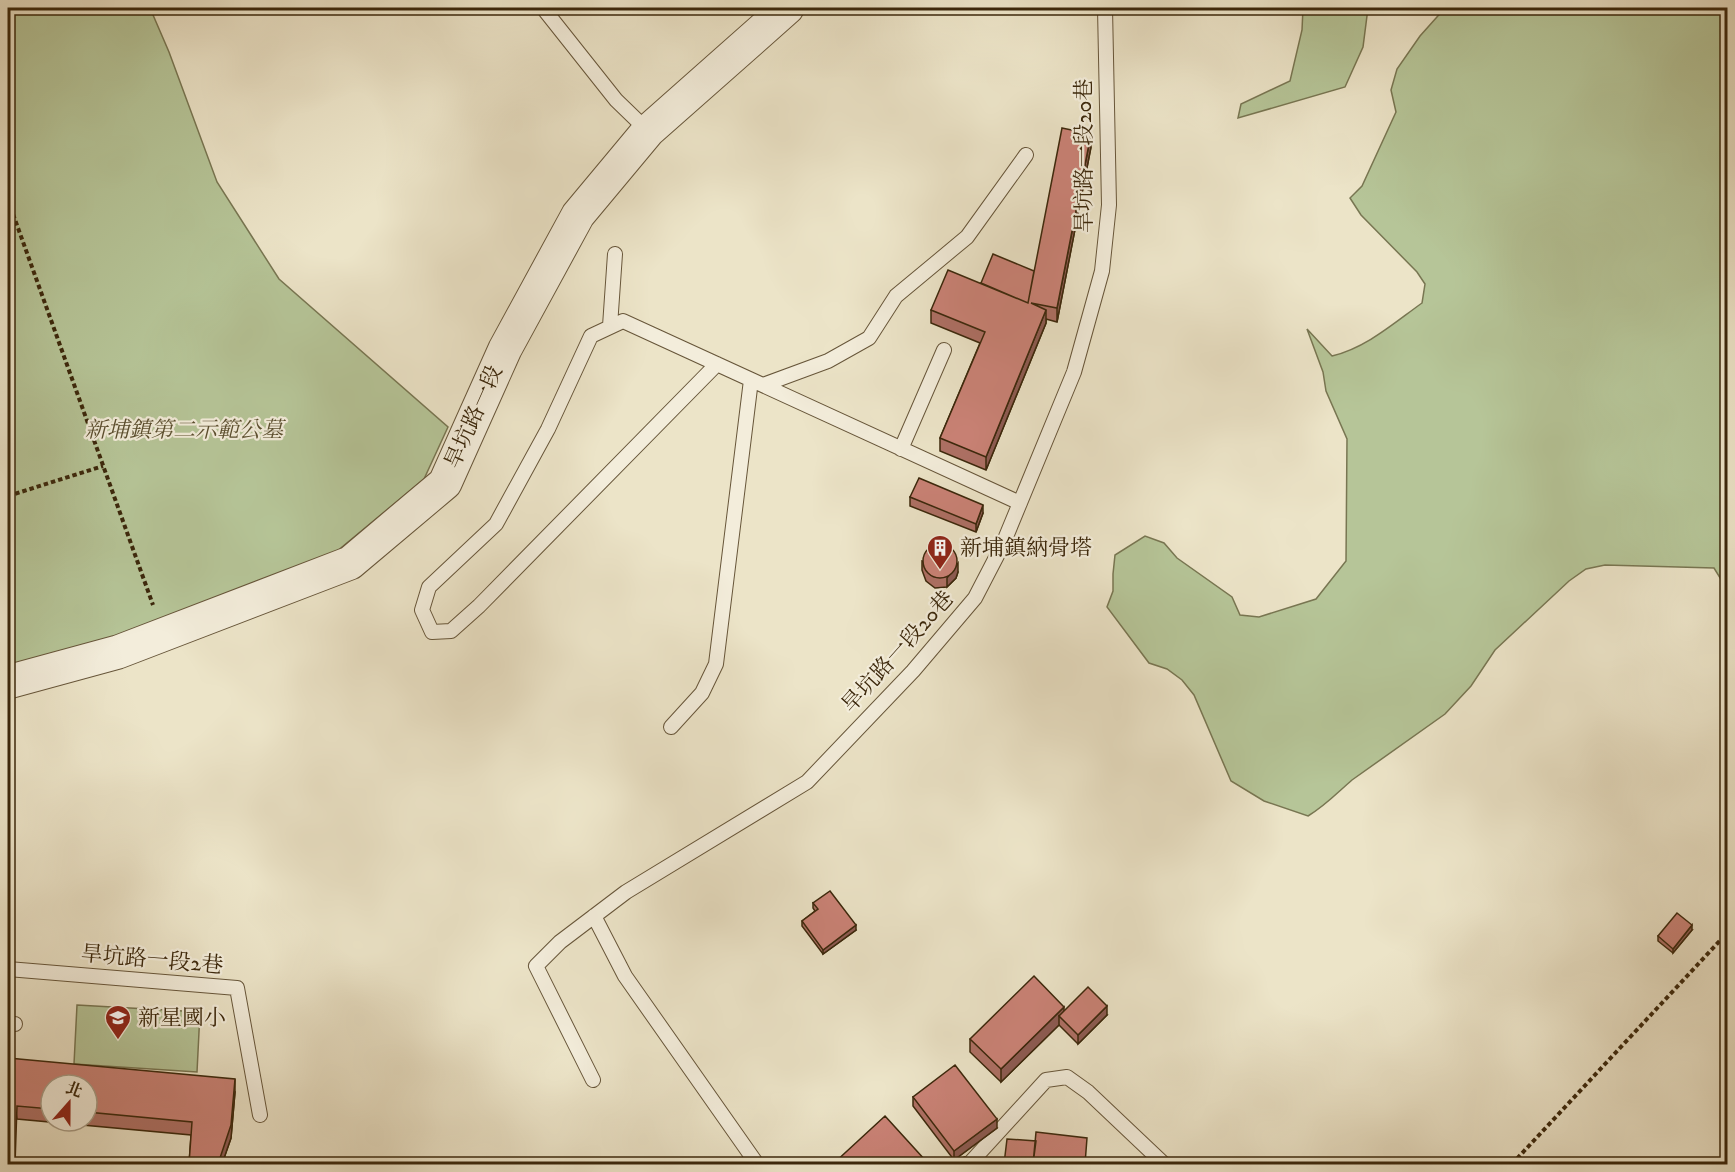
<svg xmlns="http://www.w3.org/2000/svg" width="1735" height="1172" viewBox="0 0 1735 1172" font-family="'IM FELL DW Pica','Noto Serif TC',serif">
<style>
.green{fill:#b6c598;stroke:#787652;stroke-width:1.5}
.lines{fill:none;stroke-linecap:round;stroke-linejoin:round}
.service-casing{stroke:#67563a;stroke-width:16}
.tertiary-casing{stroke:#67563a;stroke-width:35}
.path{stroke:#3b270b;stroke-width:4;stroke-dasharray:4.5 3;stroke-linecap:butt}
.service{stroke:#f3eddb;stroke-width:14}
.tertiary{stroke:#f3eddb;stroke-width:33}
.wall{fill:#ae7065;stroke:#3b270b;stroke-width:1.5;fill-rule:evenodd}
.shaded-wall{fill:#8d5b53;stroke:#3b270b;stroke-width:1.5}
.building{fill:#ca8276;stroke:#3b270b;stroke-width:1.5}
.labels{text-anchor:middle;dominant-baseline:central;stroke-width:4.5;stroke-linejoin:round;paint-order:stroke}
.street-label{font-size:22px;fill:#3b270b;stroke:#f3eddb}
.park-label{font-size:22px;font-style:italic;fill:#5a4e2e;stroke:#f3eddb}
.poi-label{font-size:22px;fill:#3b270b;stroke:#f3eddb;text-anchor:start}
</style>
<rect width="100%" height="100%" fill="#ece4c8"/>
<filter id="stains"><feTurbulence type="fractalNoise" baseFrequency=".00333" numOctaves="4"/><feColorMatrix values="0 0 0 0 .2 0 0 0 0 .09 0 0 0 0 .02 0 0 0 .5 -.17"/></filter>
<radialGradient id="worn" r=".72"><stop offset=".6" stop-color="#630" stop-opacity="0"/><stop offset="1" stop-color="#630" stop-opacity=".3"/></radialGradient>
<!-- green -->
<path class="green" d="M8 8H150L169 52 217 182 279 279 448 427 424 479 336 552 177 628 8 671Z
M1303 8H1368L1363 47 1345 87 1238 118 1241 104 1290 81 1302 30Z
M1445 8H1727V581H1722L1714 568 1605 565 1586 569 1569 581 1495 650 1471 686 1445 714 1352 780C1337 793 1325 806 1308 816L1264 801 1231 781 1194 695 1182 680 1167 669 1149 663 1107 607 1113 591V574L1115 555 1145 536 1164 543 1177 558 1232 597 1240 615 1259 617 1316 599 1346 561 1347 439 1326 391 1323 372 1307 329 1332 356C1366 348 1394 323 1422 303L1425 284 1417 272 1361 215 1350 198 1362 186 1396 112 1391 90 1397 69 1420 36Z
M77 1005 200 1012 197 1072 74 1064Z"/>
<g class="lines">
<defs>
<path id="service" d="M543 8 616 100 648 131
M610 326 615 254
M717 364 479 606 451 631 432 632 422 610 429 587 496 524 548 429 591 336 623 321 1020 503
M763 385 828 361 869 338 896 296 967 237 1026 155
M901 449 944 350
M671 727 702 693 716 664 751 380
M594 916 625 976 757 1164
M8 969 237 988 260 1115
M8 1024H15
M593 1080 536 966 560 942 626 892 807 782 913 671 975 598 1003 544 1074 372 1102 271 1109 205 1105 8
M966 1164 971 1162 1046 1080 1067 1077 1088 1092 1164 1164"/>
<path id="tertiary" d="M8 682 118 652 350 563 445 483 505 349 578 215 648 131 787 8"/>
</defs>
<!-- service casing -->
<use href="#service" class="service-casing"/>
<!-- tertiary casing -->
<use href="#tertiary" class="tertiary-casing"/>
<!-- path -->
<path class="path" d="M8 200 153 605
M8 496 103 466
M1512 1164 1728 932"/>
<!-- service -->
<use href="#service" class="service"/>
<!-- tertiary -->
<use href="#tertiary" class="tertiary"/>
</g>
<!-- wall -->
<path class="wall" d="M1091 147 1057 322 1046 319V323L986 470 940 451V438L980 343 931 323V310L981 283 1034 271Z
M910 497 983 513 976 532 910 506Z
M922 561 958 572 956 578 947 587 935 588 926 581 922 570Z
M813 903 856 930 823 954 802 926V921L815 911 813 908Z
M1692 930 1673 953 1658 941V936Z
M1064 1011 1107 1015 1078 1044 1059 1025 1001 1082 970 1052V1039Z
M8 1058 235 1092 231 1138 222 1164H189L191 1135 17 1119ZM51 1085H87V1121H51Z
M913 1097 997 1128 954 1160 913 1106Z"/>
<!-- shaded-wall -->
<path class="shaded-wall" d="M1091 134V147L1057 322V308Z
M1046 310V323L986 470V457Z
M983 505V513L976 532V524Z
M958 563V572L956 578 947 587V578Z
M856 925V930L823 954V950Z
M1692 925V930L1673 953V949Z
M1107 1006V1015L1078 1044V1035Z
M1064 1007V1020L1059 1016V1025L1001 1082V1069Z
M235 1079V1092L231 1138 222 1164H218Z
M997 1119V1128L954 1160V1151Z"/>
<!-- building -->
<path class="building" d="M1062 128 1091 134 1057 308 1031 303 1046 310 986 457 940 438 985 332 931 310 948 270 1028 303Z
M993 254 1034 271 1028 303 981 283Z
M919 478 983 505 976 524 910 497Z
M923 561a17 17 0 1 1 34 0a17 17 0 1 1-34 0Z
M830 891 856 925 823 950 802 921 818 909 813 903Z
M1677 913 1692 925 1673 949 1658 936Z
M1034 976 1064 1007 1001 1069 970 1039Z
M1088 987 1107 1006 1078 1035 1059 1016Z
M8 1058 235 1079 231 1125 218 1164H189L192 1122 87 1112V1085H51V1109L17 1106 15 1164H8Z
M955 1065 997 1119 954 1151 913 1097Z
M885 1116 925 1160 920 1164H833Z
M1036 1132 1087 1138 1085 1164H1033Z
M1007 1139 1036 1141 1033 1164H1004Z"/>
<!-- icons -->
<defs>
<symbol id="building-pin" viewBox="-11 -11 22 30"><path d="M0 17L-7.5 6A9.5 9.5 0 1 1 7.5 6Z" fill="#8f2418" stroke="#f3eddb"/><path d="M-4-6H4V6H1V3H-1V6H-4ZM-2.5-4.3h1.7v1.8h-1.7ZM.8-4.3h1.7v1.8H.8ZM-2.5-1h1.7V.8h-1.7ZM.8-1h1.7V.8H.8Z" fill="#fff"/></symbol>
<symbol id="school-pin" viewBox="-11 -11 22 30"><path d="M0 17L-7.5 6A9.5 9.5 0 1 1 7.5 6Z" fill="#8f2418" stroke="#f3eddb"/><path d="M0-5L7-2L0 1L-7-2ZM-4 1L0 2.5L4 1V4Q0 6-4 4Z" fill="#fff"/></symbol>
</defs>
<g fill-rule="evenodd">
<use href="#building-pin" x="925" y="533" width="30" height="40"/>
<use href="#school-pin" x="103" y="1003" width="30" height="40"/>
</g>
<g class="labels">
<!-- street labels -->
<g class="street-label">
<text transform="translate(1084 156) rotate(-90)">旱坑路一段20巷</text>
<text transform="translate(474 417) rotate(-66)">旱坑路一段</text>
<text transform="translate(898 652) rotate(-48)">旱坑路一段20巷</text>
<text transform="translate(152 960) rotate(5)">旱坑路一段2巷</text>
</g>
<!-- park labels -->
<g class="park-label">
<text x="184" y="430">新埔鎮第二示範公墓</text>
</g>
<!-- poi labels -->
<g class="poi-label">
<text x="960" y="548">新埔鎮納骨塔</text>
<text x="138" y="1018">新星國小</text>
</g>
</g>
<!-- margin -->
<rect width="1735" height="1172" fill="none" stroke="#ece4c8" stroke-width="30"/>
<rect x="9" y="9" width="1717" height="1154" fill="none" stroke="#3b270b" stroke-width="3"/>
<rect x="15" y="15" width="1705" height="1142" fill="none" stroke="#3b270b" stroke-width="1.5"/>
<!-- north arrow -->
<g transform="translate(69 1103) rotate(21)"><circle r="28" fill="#f3eddb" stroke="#a99e88" stroke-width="1.5"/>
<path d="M0-4.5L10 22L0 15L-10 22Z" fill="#8f2418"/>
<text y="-9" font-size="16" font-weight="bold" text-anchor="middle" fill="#3b270b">北</text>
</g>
<rect width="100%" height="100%" filter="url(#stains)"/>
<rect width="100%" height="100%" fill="url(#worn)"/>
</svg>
